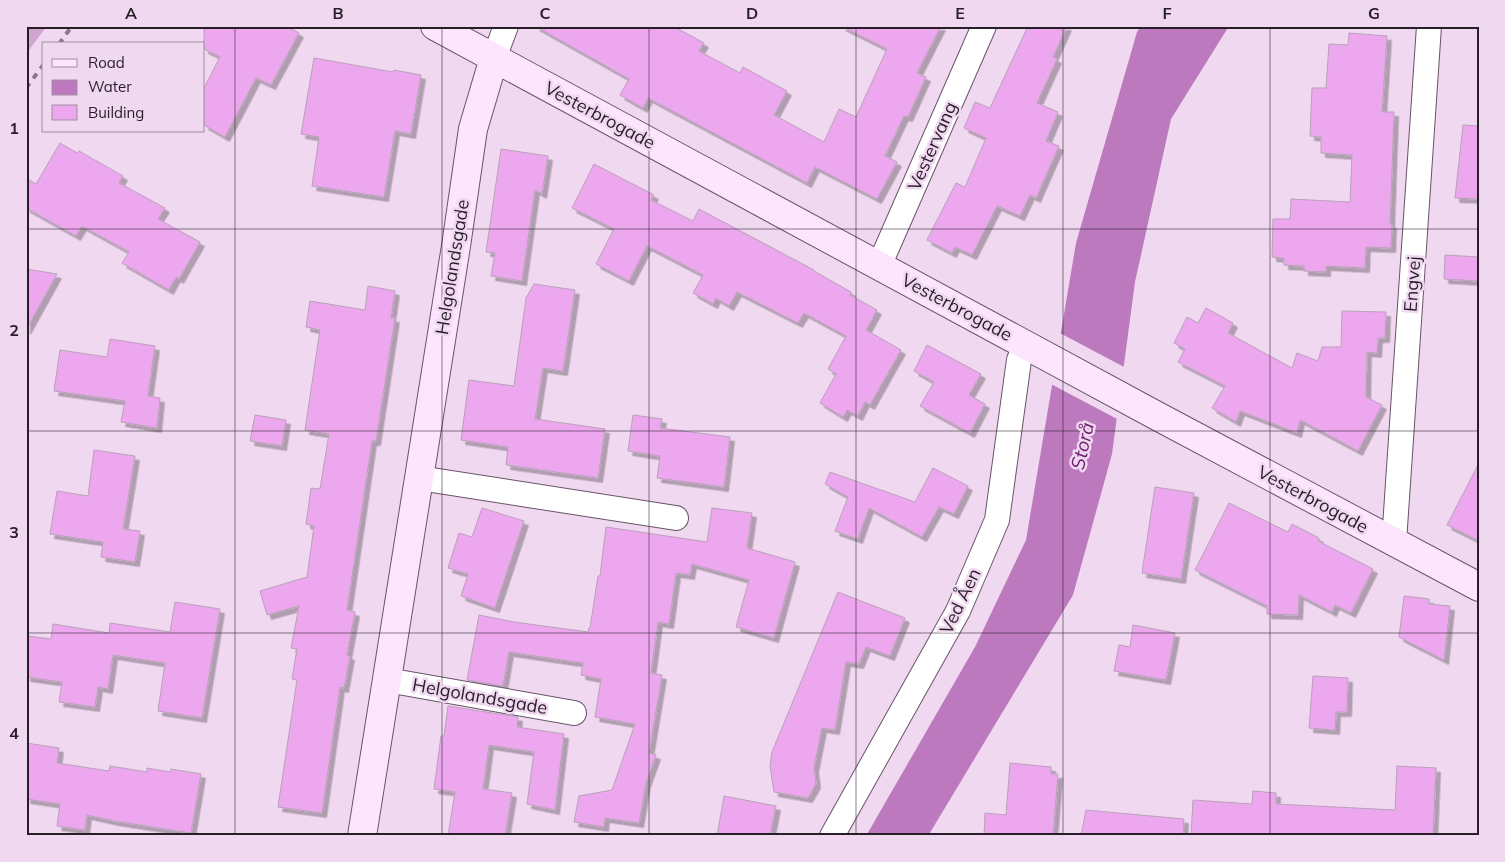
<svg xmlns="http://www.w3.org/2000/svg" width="1505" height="862" viewBox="0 0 1505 862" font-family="Mulish,sans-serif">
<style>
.green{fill:#d2a4d2}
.water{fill:#bc79bd}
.pier{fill:#f0d8f0}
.building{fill:#eda7ee;stroke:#b8a1b8;filter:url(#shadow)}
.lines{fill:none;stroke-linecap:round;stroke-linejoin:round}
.street-casing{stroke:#695468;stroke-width:26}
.secondary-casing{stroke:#695468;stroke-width:30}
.street{stroke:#fff;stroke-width:24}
.secondary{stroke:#fee5fe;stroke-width:28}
.rail{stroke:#897989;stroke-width:4;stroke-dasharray:6 6;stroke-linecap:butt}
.grid{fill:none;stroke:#271e27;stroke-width:1;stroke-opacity:0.55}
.labels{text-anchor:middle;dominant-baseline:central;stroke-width:5;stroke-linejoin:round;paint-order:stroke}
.street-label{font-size:18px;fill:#271e27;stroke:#f0d8f0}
.water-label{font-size:19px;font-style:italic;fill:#701e73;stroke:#f0d8f0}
.neatline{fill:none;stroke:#271e27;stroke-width:2}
.grid-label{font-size:16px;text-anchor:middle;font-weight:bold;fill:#271e27}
</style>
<defs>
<filter id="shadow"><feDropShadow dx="4.5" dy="4.5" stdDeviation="0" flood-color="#0004"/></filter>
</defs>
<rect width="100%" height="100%" fill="#f0d8f0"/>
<!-- green -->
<path class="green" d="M26 26H47L26 54Z"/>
<!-- water -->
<path class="water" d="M1141 26H1229L1171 119 1135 282 1112 454 1073 595 928 836H866L975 647 1026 540 1076 243 1137 32Z"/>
<!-- pier -->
<path class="pier" d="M1058 332 1126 368 1119 420 1049 383Z"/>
<!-- building -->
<path class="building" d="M204 26H286L299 33 271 85 256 78 225 137 204 125V88L220 57 204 49Z
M535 26H673L704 43 699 51 740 73 743 67 787 91 774 115 824 142 839 109 856 117 887 49 841 26H941L917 73 926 77 908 117 904 116 885 156 897 162 877 199 815 167 807 183 648 98 643 108 620 95 629 79Z
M1028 26H1067L1053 57 1057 59 1037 103 1058 112 1046 141 1059 146 1036 198 1030 195 1020 216 997 206 972 255 955 247 952 253 927 240 956 183 965 187 986 138 964 128 975 102 990 108Z
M1349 33 1387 36 1382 112H1394L1390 224H1392L1391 248 1366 247 1365 268 1326 266V272L1304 271V266L1284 265V258L1272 257 1273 219H1290L1291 199 1350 202 1352 155 1321 153V137L1310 136 1312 88H1326L1329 44 1348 45Z
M314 58 393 72 394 70 421 75 411 134 395 131 384 197 312 186 319 137 301 134Z
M1463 125 1479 126V199L1455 198Z
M60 143 77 153 79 151 123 176 119 183 165 208 158 219 200 242 179 279 176 277 169 290 122 263 129 252 82 226 76 236 26 208V178L36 184Z
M501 149 548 156 542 194 535 190 522 281 491 276 495 253 486 252Z
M594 164 654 195 651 200 693 221 699 209 733 227 814 270V271L851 292 850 295 877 310 866 330 901 350 870 405 865 402 858 416 847 410 843 417 820 403 836 374 828 369 846 336 804 313 798 323 737 292 729 306 716 298 713 304 693 293 703 275 647 246 629 281 596 264 614 229 572 208Z
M1445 255 1479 257V281L1444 279Z
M26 269 57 274 26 330Z
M534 284 575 290 563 371 543 368 535 419 605 429 598 478 506 465 508 447 461 440 469 380 514 386 526 298Z
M368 286 395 291 391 318H395L376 441H372L347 610 355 612 347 655 350 656 344 688 340 687 322 813 278 807 297 680 292 679 297 649 291 648 299 606 267 615 260 591 307 577 314 526 306 524 311 488 320 489 329 434 305 430 320 330 306 327 310 301 365 310Z
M1206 308 1233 323 1228 333 1292 368 1297 353 1318 361 1322 347H1341L1342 311 1386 312 1385 338H1378L1377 353 1367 352 1366 397 1382 405 1358 451 1300 420 1297 433 1240 411 1236 422 1212 408 1225 386 1178 362 1185 349 1174 343 1187 317 1198 323Z
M110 339 155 346 148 396 160 398 157 428 121 422 125 401 54 391 60 350 107 357Z
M927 345 981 374 969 395 985 404 970 433 920 406 934 382 914 371Z
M255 415 286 420 282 446 250 441Z
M633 415 662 419 660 428 730 437 724 487 657 478 660 456 628 451Z
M94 450 135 456 123 529 140 531 135 562 101 557 103 542 50 534 57 491 88 496Z
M1479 463V541L1447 525Z
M933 468 968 486 954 514 939 507 922 537 869 508 858 539 835 531 848 497 825 484 830 472 915 502Z
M1155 487 1194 493 1181 579 1142 573Z
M1229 503 1288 532 1292 524 1319 538 1318 541 1373 569 1351 613 1335 605 1332 612 1299 595 1298 615 1267 614V606L1195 570Z
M482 508 524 521 495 608 461 596 468 574 448 568 459 533 472 537Z
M712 508 752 513 747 548 795 562 774 638 736 627 749 580 692 564 690 575 676 573 669 624 658 622 651 673 662 675 649 753 656 755 646 783 639 823 605 818 604 827 574 822 579 796 612 790 635 724 595 717 601 679 581 675 583 663 509 652 503 686 467 680 479 615 514 622 588 632 589 628H590L598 576H600L606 527 707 542Z
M838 592 905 618 890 656 866 647 859 664 846 662 835 730 822 728 814 768 816 784 808 798 774 792 770 766 772 752Z
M1404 596 1429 599V604L1450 606 1444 660 1399 637Z
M175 602 220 609 202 718 158 711 165 663 113 655 108 689 98 687 95 707 59 702 62 682 26 677V648L28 636 51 639 53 624 109 633 110 623 170 632Z
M1133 625 1175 633 1166 680 1114 671 1119 645 1130 647Z
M1313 676 1348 678 1347 712H1336L1335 730 1309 728Z
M448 706 518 717 517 727 564 734 555 810 527 804 534 752 489 745 483 789 512 793 505 836H448L455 792 434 789 441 736H444Z
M26 743 59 748 57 763 109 771 110 766 147 772V768L170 772 171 769 201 774 191 833 114 821 87 815 85 830 57 826 60 804 26 799Z
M1010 763 1051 767V774H1058L1053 836H984L985 813 1006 815Z
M1397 766 1436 768 1433 836H1191L1193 800 1252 804 1253 791 1276 793V804L1395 810Z
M724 796 776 806 770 836H717Z
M1086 810 1184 819 1183 836H1081Z"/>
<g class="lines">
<defs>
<path id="street" d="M494 58 506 26
M879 266 984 26
M419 478 676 518
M1394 542 1429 26
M387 680 574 713
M832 836 958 611 997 520 1019 360 1026 344"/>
<path id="secondary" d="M435 26 1159 417 1479 587
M362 836 456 246 473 129 494 58"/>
</defs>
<!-- street casing -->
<use href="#street" class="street-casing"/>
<!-- secondary casing -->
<use href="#secondary" class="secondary-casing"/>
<!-- street -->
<use href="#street" class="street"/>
<!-- secondary -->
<use href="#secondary" class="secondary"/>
<!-- rail -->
<path class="rail" d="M59 44 72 26
M26 88 44 64"/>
</g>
<!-- grid -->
<path class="grid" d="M235 26V836M442 26V836M649 26V836M856 26V836M1063 26V836M1270 26V836M26 229H1479M26 431H1479M26 633H1479"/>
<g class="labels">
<!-- street labels -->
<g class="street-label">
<text transform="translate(600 115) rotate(28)">Vesterbrogade</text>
<text transform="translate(932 146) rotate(-66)">Vestervang</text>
<text transform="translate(452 267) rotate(-81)">Helgolandsgade</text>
<text transform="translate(1412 284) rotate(-86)">Engvej</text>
<text transform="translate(957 307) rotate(28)">Vesterbrogade</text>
<text transform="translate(1313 499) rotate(28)">Vesterbrogade</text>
<text transform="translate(960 601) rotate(-64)">Ved Åen</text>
<text transform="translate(480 696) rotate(10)">Helgolandsgade</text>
</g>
<!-- water labels -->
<g class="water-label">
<text transform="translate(1082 446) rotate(-77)">Storå</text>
</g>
</g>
<!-- border -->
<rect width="1505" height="862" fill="none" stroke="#f0d8f0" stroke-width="55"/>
<!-- legend -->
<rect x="42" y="42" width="162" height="90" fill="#f0d8f0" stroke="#a08ea0"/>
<rect x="52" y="59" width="25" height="8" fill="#fee5fe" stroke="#a08ea0"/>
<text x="88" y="68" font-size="15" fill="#271e27">Road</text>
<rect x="52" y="80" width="25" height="15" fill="#bc79bd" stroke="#a08ea0"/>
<text x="88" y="92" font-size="15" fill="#271e27">Water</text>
<rect x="52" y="105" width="25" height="15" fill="#eda7ee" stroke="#a08ea0"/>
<text x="88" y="118" font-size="15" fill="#271e27">Building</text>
<rect x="28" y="28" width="1450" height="806" class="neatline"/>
<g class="grid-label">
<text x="131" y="19">A</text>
<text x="338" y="19">B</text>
<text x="545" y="19">C</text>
<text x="752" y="19">D</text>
<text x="960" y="19">E</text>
<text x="1167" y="19">F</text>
<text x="1374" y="19">G</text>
<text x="14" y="134">1</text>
<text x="14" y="336">2</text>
<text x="14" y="538">3</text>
<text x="14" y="739">4</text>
</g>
</svg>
